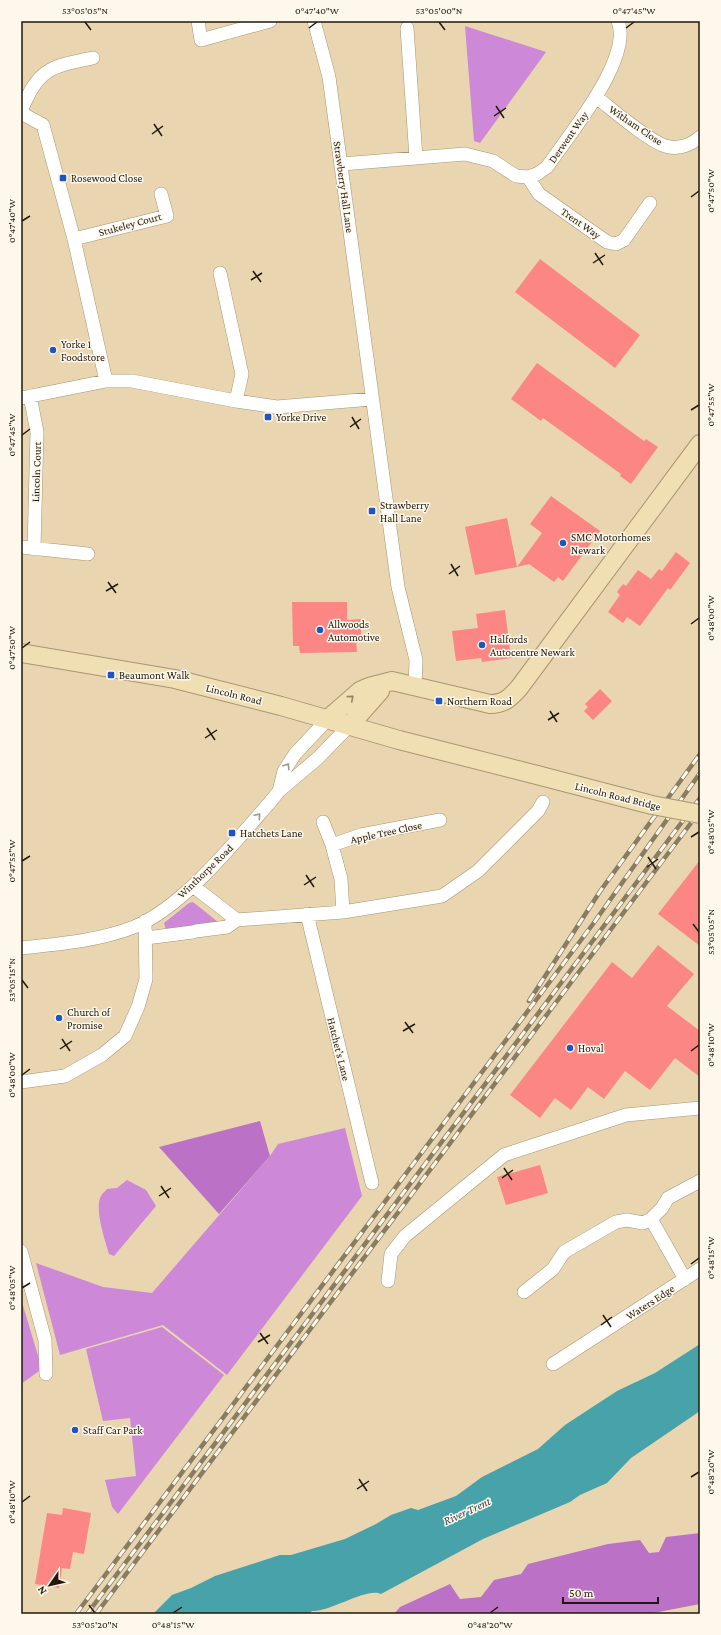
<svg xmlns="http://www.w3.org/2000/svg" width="721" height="1635" viewBox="0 0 721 1635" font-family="'Crimson Pro',serif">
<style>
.green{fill:#cd88d7}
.forest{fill:#bb72c6}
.water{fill:#47a2a9}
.building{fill:#fc8683}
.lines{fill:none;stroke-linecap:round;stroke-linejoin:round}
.street-casing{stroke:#a89572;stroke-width:14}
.secondary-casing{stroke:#a89572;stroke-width:20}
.street{stroke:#fff;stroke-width:13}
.secondary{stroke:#f0dfb3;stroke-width:18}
.rail-casing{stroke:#8a7c62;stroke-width:4.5}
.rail{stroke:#fef7ec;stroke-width:3;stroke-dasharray:9;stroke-linecap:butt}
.secondary-bridge-casing{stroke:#a89572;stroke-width:20;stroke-linecap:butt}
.secondary-bridge{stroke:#f0dfb3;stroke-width:18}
.oneway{stroke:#938668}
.oneway2{stroke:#9b9892}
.ticks{fill:none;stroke:#21190c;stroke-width:1.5}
.poi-dot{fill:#1f55c2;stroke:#fef7ec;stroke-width:1.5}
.labels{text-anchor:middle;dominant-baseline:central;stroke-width:3;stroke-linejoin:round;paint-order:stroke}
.street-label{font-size:11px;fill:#21190c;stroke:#fef7ec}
.poi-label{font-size:11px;fill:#21190c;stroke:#fef7ec;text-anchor:start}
.water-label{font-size:12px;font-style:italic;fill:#2d4a4c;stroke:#fef7ec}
.neatline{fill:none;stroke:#21190c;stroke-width:1.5}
.ticks-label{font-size:10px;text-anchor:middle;fill:#21190c}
</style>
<rect width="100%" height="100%" fill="#e9d5b0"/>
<!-- green -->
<path class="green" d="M465 26 546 52 480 143 474 141Z
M193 902 218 922 166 930 164 923 189 903Z
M345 1128 362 1196 227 1375 163 1325 60 1355 36 1263 103 1287 152 1293 270 1156 278 1144Z
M127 1180 146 1190 156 1206 114 1256 109 1254C105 1240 94 1209 101 1196 102 1193 106 1191 107 1189L117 1188Z
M21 1299 42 1369 21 1384Z
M162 1327 224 1375 118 1514 112 1507 105 1480 136 1476 130 1418 103 1421 86 1349Z"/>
<!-- forest -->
<path class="forest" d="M260 1121 270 1156 219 1214 159 1147Z
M700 1533V1604L648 1614H394L400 1607 450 1584 460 1599 481 1597 494 1580 521 1574 528 1564 608 1544 640 1540 649 1553 659 1552 666 1537Z"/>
<!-- water -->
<path class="water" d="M700 1344V1411L631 1458 607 1483 580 1495 570 1502 483 1539 381 1594C367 1587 328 1613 312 1611L308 1614H153L172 1595 191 1588 215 1576 280 1555H291L345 1539 376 1524 391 1515 411 1508 418 1510 456 1496 482 1477 538 1449 565 1425 617 1391 655 1373Z"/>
<!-- building -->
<path class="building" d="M540 259 640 335 615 368 515 292Z
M537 363 644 441 646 439 658 447 631 484 620 476 621 474 543 418 541 421 511 399Z
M551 496 600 531 563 581 558 577 554 582 529 564 517 567 542 533 530 524Z
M507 518 517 567 475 575 465 527Z
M676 552 690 563 670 590 668 588 640 626 627 617 623 623 608 612 620 595 617 592 623 584 626 586 638 570 651 579 659 569 662 571Z
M292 602H347V620L361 619V639H356L357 652 300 653 299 646H293Z
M505 610 511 658 482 662 481 658 456 661 452 631 478 628 476 614Z
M600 689 612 701 593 720 584 711 588 707 585 704Z
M700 860V946L658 914Z
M658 945 694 974 667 1006 700 1031V1077L675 1058 650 1090 625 1071 604 1099 588 1087 571 1110 555 1098 540 1118 510 1095 612 962 632 978Z
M540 1165 548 1193 506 1205 497 1177Z
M63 1508 91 1513 84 1554 73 1552 70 1569 62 1568 59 1588 35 1584 47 1513 62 1515Z"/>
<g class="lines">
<defs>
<path id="street" d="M198 21 201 40 270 21
M314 21 329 77 398 587 416 660 415 686
M407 28 416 158
M596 97C613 110 646 139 665 146 678 150 691 145 700 137
M21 111C39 68 49 67 93 58
M21 113 43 125 74 239 106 381
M342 164 465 154 493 161 516 176 528 177 537 174 547 167C568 136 633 59 618 21
M528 177 539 194 607 242 616 244 624 240 650 203
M74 239 167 216 161 194
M220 273 242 374 236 401
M30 396 37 432 34 549
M21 398 106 381H132L236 401 277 407 372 399
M21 547 88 554
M279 791 318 758 349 726
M323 822 332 845
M193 886 237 920
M343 912 341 879 332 845 361 835 440 820
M307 914 372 1183
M196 931 227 927 237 920 343 912 442 896 478 871 538 811 543 802
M146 938 193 932
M21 948C59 944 98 941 134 927 183 907 236 841 271 801L279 791 284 771 295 754 328 719
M21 1082 65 1076 102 1055 125 1036 138 1007 146 979 145 921
M651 1219 685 1279
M21 1251 45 1340 46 1374
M388 1281 391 1254 405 1236 504 1155 626 1115 700 1108
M524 1292 553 1269 564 1252 616 1222 627 1220 643 1223 651 1219 662 1208 668 1198 700 1181
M553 1364 700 1269"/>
<path id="secondary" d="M21 653 175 679 281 706 399 740 537 775
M328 719 360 691 369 687 392 681 490 704C504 704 510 698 519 688L700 444
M349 726 380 691 379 685"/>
</defs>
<!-- street casing -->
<use href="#street" class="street-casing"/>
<!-- secondary casing -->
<use href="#secondary" class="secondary-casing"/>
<!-- street -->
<use href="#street" class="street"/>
<!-- secondary -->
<use href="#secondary" class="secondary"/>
<defs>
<path id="rail" d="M529 1001 601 890 700 754
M76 1614 593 924 700 773
M87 1614 700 798
M96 1614 700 811"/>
</defs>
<!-- rail casing -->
<use href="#rail" class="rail-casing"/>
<!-- rail -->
<use href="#rail" class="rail"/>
<defs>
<path id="secondary-bridge" d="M537 775 652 805 700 814"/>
</defs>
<!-- secondary-bridge casing -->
<use href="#secondary-bridge" class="secondary-bridge-casing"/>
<!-- secondary-bridge -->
<use href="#secondary-bridge" class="secondary-bridge"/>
</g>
<!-- one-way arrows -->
<defs><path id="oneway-chevron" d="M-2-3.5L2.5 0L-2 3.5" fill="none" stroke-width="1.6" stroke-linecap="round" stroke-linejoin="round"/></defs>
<use class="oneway" href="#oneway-chevron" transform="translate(351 698) rotate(-40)"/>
<g class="oneway2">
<use href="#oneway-chevron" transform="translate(287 766) rotate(-56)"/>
<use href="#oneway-chevron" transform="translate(258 816) rotate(-49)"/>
</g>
<!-- ticks -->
<path class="ticks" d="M85 22 91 30M439 22 445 30M309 28 317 22M626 28 634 22M496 106 504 118M494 116 506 108M154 124 162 136M152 134 163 126M691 197 699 191M22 221 30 216M595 253 603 265M593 263 605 255M253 271 261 282M251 280 262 273M691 410 699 405M352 417 359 429M350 427 361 419M22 435 30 429M451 564 458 576M449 574 460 566M108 582 116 593M106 591 118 584M691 624 699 618M22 648 30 642M550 711 557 722M548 720 559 713M207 728 215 740M205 738 217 730M691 837 699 832M648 857 656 869M22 861 30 856M647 867 658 859M306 875 314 887M304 885 316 877M693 924 699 932M22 980 28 988M405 1022 413 1033M403 1031 415 1024M62 1039 70 1051M60 1049 72 1041M691 1051 699 1045M22 1075 30 1069M504 1168 512 1180M502 1178 513 1170M161 1186 169 1198M159 1196 171 1188M691 1264 699 1258M22 1288 30 1283M603 1315 611 1327M601 1325 612 1317M260 1333 268 1344M258 1342 270 1335M691 1477 699 1472M359 1479 367 1491M357 1489 369 1481M22 1502 30 1496M89 1605 95 1613M173 1613 182 1607M490 1613 498 1607"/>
<!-- markers -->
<g class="poi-dot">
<rect x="59" y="174" width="8" height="8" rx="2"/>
<circle cx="53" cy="350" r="4"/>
<rect x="264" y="413" width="8" height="8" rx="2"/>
<rect x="368" y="507" width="8" height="8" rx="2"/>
<circle cx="563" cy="543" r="4"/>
<circle cx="320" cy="630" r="4"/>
<circle cx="482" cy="645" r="4"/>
<rect x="107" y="671" width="8" height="8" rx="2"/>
<rect x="435" y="697" width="8" height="8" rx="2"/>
<rect x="228" y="829" width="8" height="8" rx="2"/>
<circle cx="59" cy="1018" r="4"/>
<circle cx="570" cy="1048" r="4"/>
<circle cx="75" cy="1430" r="4"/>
</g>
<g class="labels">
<!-- street labels -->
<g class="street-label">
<text transform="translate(636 125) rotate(34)">Witham Close</text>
<text transform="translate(568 137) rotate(-55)">Derwent Way</text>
<text transform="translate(344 187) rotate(82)">Strawberry Hall Lane</text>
<text transform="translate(581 223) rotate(35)">Trent Way</text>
<text transform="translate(130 224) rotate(-15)">Stukeley Court</text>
<text transform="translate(36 472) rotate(-88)">Lincoln Court</text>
<text transform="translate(234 694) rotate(14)">Lincoln Road</text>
<text transform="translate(618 796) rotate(14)">Lincoln Road Bridge</text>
<text transform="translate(386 832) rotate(-12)">Apple Tree Close</text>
<text transform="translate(205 871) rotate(-44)">Winthorpe Road</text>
<text transform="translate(339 1049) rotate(76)">Hatchet's Lane</text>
<text transform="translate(650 1302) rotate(-33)">Waters Edge</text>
</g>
<!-- poi labels -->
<g class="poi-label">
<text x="71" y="178">Rosewood Close</text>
<text x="61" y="344">Yorke 1<tspan x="61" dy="13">Foodstore</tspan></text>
<text x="276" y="417">Yorke Drive</text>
<text x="380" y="505">Strawberry<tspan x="380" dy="13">Hall Lane</tspan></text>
<text x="571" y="537">SMC Motorhomes<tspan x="571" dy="13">Newark</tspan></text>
<text x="328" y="624">Allwoods<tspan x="328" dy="13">Automotive</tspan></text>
<text x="490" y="639">Halfords<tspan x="490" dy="13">Autocentre Newark</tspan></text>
<text x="119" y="675">Beaumont Walk</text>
<text x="447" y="701">Northern Road</text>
<text x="240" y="833">Hatchets Lane</text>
<text x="67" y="1012">Church of<tspan x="67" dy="13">Promise</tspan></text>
<text x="578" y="1048">Hoval</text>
<text x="83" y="1430">Staff Car Park</text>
</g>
<!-- water labels -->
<g class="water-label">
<text transform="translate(467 1511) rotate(-25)">River Trent</text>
</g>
</g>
<!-- border -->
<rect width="721" height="1635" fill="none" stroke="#fef7ec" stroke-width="44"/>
<!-- north arrow -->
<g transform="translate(50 1585) rotate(236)" stroke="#fef7ec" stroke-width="3" paint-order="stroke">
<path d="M0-3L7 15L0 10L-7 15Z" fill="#21190c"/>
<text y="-6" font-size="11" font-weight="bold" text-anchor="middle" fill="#21190c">N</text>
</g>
<!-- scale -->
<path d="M563 1597v6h95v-6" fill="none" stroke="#21190c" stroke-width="2"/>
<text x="569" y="1597" font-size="12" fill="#21190c" stroke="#fef7ec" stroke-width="3" paint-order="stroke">50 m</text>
<rect x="22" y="22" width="677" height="1591" class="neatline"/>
<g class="ticks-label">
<text x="85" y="14">53°05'05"N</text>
<text x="317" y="14">0°47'40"W</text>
<text x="439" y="14">53°05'00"N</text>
<text x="634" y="14">0°47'45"W</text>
<text transform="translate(710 191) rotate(-90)" y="4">0°47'50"W</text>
<text transform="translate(11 221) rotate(-90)" y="4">0°47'40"W</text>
<text transform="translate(710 405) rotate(-90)" y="4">0°47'55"W</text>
<text transform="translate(11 435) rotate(-90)" y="4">0°47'45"W</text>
<text transform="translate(710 618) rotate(-90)" y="4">0°48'00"W</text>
<text transform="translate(11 648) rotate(-90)" y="4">0°47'50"W</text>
<text transform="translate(710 832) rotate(-90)" y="4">0°48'05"W</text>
<text transform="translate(11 861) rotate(-90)" y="4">0°47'55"W</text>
<text transform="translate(710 932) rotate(-90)" y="4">53°05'05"N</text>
<text transform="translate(11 980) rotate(-90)" y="4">53°05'15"N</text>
<text transform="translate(710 1045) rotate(-90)" y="4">0°48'10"W</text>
<text transform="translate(11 1075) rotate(-90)" y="4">0°48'00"W</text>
<text transform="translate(710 1258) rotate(-90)" y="4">0°48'15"W</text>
<text transform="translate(11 1288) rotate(-90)" y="4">0°48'05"W</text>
<text transform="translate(710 1472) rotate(-90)" y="4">0°48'20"W</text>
<text transform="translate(11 1502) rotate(-90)" y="4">0°48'10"W</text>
<text x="95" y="1628">53°05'20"N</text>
<text x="173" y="1628">0°48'15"W</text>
<text x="490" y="1628">0°48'20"W</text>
</g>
</svg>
